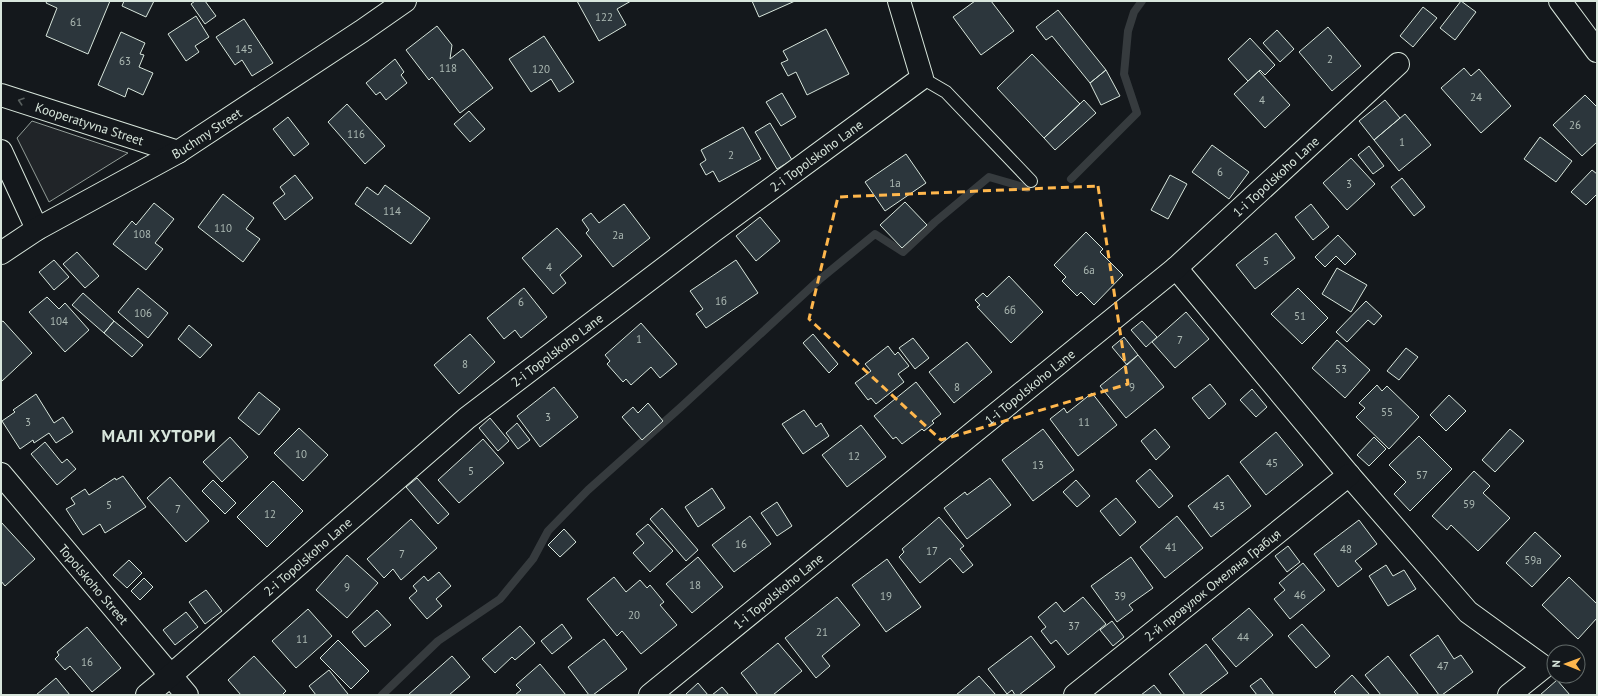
<svg xmlns="http://www.w3.org/2000/svg" width="1598" height="696" font-family="'PT Sans',sans-serif">
<style>
.green{fill:#202428;stroke:#939e99}
.lines{fill:none;stroke-linecap:round;stroke-linejoin:round}
.stream{stroke:#363b3e;stroke-width:8}
.building{fill:#2c363c;stroke:#d8e6dc}
.service-casing{stroke:#d8e6dc;stroke-width:14}
.minor-casing{stroke:#d8e6dc;stroke-width:24}
.tertiary-casing{stroke:#d8e6dc;stroke-width:24}
.service{stroke:#14181c;stroke-width:12}
.minor{stroke:#14181c;stroke-width:22}
.tertiary{stroke:#14181c;stroke-width:22}
.oneway{stroke:#59605f}
.marked{fill:none;stroke:#ffb74d;stroke-width:3;stroke-dasharray:8 5;stroke-linejoin:round}
.labels{text-anchor:middle;dominant-baseline:central;stroke-width:3;stroke-linejoin:round;paint-order:stroke}
.number-label{font-size:11px;fill:#adbab4}
.street-label{font-size:13px;fill:#d8e6dc;stroke:#14181c}
.district-label{font-size:17px;font-weight:bold;letter-spacing:1px;fill:#d8e6dc;stroke:#14181c}
</style>
<rect width="100%" height="100%" fill="#14181c"/>
<path class="green" d="M32,121L128,153L49,202L17,138Z"/>
<g class="lines">
<path class="stream" d="M1071,179L1137,113L1124,74L1128,31L1134,12L1142,1
M382,695L438,641L500,599L533,559L548,531L588,490L681,407L819,280L875,234L903,252L935,222L989,177L1027,188"/>
</g>
<path class="building" d="M47,1H110L88,54L46,36L57,8L46,3Z
M124,1H154L146,17L122,6Z
M195,1H205L216,16L205,24L191,4Z
M577,1H631L617,9L626,25L599,41Z
M752,1H795L759,17Z
M975,1H991L1014,31L981,55L953,17Z
M1461,1L1476,12L1455,40L1440,28Z
M1423,7L1437,18L1413,47L1400,36Z
M1058,10L1106,70L1090,83L1052,36L1046,40L1036,27Z
M196,16L209,37L195,46L199,52L186,61L168,34Z
M244,19L273,63L252,76L242,60L235,65L216,37Z
M437,26L452,45L450,59L463,49L493,88L460,113L432,77L429,80L406,50Z
M1328,27L1361,66L1332,91L1299,52Z
M826,29L849,74L807,95L796,72L788,76L781,63L788,60L783,51Z
M1277,30L1294,49L1280,62L1263,43Z
M121,32L145,43L140,54L144,55L139,67L153,73L143,95L128,88L125,97L98,85Z
M544,36L574,82L559,92L551,79L531,92L509,59Z
M1250,38L1275,65L1265,75L1260,70L1248,81L1228,59Z
M1032,54L1080,104L1044,138L997,88Z
M395,59L404,72L401,75L407,83L386,100L380,92L376,95L366,83Z
M1464,68L1471,76L1479,69L1511,106L1481,133L1441,88Z
M1106,70L1120,96L1101,105L1090,83Z
M1259,71L1290,105L1265,128L1234,94Z
M782,93L796,117L781,126L766,102Z
M1585,95L1597,107V142L1582,156L1553,125Z
M1084,100L1096,113L1055,150L1044,138Z
M1385,100L1400,118L1374,140L1359,121Z
M347,104L385,146L365,164L328,122Z
M469,111L485,129L470,142L454,124Z
M1405,114L1431,145L1399,171L1374,140Z
M288,117L309,144L294,156L273,129Z
M770,123L792,160L777,169L755,132Z
M743,127L761,159L719,182L713,171L706,175L700,164L706,160L701,150Z
M1540,137L1572,161L1556,182L1524,159Z
M1212,145L1249,172L1229,199L1192,172Z
M1369,146L1384,166L1373,174L1358,155Z
M906,154L926,183L885,211L865,182Z
M1351,158L1375,184L1347,210L1323,183Z
M1592,170L1597,174V194L1586,205L1571,192Z
M295,175L313,198L285,220L273,203L285,194L280,187Z
M1170,175L1187,184L1168,219L1151,210Z
M1402,178L1425,207L1414,216L1391,187Z
M385,185L430,218L411,244L355,204L367,187L378,195Z
M223,194L254,218L246,229L260,239L243,262L198,227Z
M905,202L927,225L902,248L880,225Z
M154,203L174,219L155,243L163,249L146,270L113,244L132,221L136,225Z
M624,204L650,238L613,267L586,233L589,230L582,220L591,213L599,223Z
M1311,204L1329,227L1313,240L1295,217Z
M760,217L780,241L756,261L736,236Z
M557,228L582,256L560,275L566,283L553,294L522,258Z
M1086,232L1103,249L1100,252L1123,275L1094,305L1081,292L1077,296L1062,281L1066,277L1054,265Z
M1276,233L1295,258L1255,289L1236,265Z
M1338,235L1356,254L1345,265L1336,256L1325,267L1315,257Z
M77,252L99,276L85,288L63,264Z
M54,260L69,277L54,290L39,272Z
M736,260L758,293L706,328L696,314L703,309L690,291Z
M1337,268L1367,285L1351,312L1322,294Z
M1009,276L1043,312L1011,343L977,307L980,305L975,300L983,293L987,297Z
M138,288L168,313L148,338L118,312Z
M524,288L547,317L521,338L515,330L504,339L487,318Z
M1298,288L1328,318L1302,344L1271,314Z
M83,293L114,321L104,333L72,305Z
M47,297L59,309L65,303L89,330L65,352L29,312Z
M1366,301L1382,316L1374,325L1368,320L1347,342L1336,332Z
M1186,312L1209,339L1175,368L1152,342Z
M3,321L32,353L1,382V322Z
M114,321L143,345L132,357L104,333Z
M1142,321L1157,337L1146,347L1131,330Z
M641,323L677,364L660,378L651,367L631,385L626,379L623,382L607,364L610,361L605,355Z
M189,325L212,345L200,358L178,339Z
M470,334L495,362L459,394L434,365Z
M813,334L838,364L829,373L803,343Z
M1124,337L1138,355L1127,365L1112,347Z
M913,338L929,358L915,369L899,348Z
M1337,340L1370,370L1345,398L1312,368Z
M967,342L992,372L954,403L929,372Z
M888,346L895,355L898,352L909,366L898,374L904,382L876,404L871,398L868,400L855,383L871,371L865,364Z
M1406,348L1418,357L1399,380L1387,371Z
M1138,355L1164,387L1126,418L1100,386Z
M916,382L941,414L932,421L934,423L924,431L922,429L902,444L896,437L893,439L874,416Z
M1210,384L1226,404L1209,419L1192,398Z
M1377,385L1382,391L1387,386L1419,417L1389,449L1356,417L1365,408L1359,403Z
M554,387L578,417L540,447L517,416Z
M1252,389L1267,407L1256,417L1240,400Z
M259,392L280,409L259,435L238,418Z
M1092,393L1117,425L1078,456L1050,419L1064,408L1067,413Z
M36,394L54,423L63,417L73,432L56,443L49,433L34,443L33,440L20,449L2,421L15,412L13,410Z
M1449,395L1466,411L1446,431L1430,415Z
M648,403L663,421L642,440L622,417L633,407L638,413Z
M804,410L816,427L821,423L829,436L803,454L782,424Z
M490,418L509,441L498,451L479,428Z
M517,423L530,440L518,449L506,433Z
M861,425L886,457L847,487L822,455Z
M299,428L328,455L303,481L274,453Z
M1043,429L1074,470L1033,501L1002,460Z
M1155,429L1170,447L1156,460L1141,441Z
M1510,429L1524,441L1495,472L1482,460Z
M1276,432L1303,465L1266,495L1240,462Z
M1419,436L1452,469L1410,511L1394,494L1406,482L1389,465Z
M230,437L248,457L222,482L203,462Z
M1374,437L1386,449L1369,466L1357,455Z
M483,439L504,463L459,503L438,480Z
M45,442L62,463L67,459L76,469L57,485L31,454Z
M1150,469L1173,496L1159,508L1136,481Z
M1474,471L1490,486L1483,493L1510,518L1478,551L1451,525L1447,530L1432,516Z
M1228,475L1251,506L1211,537L1188,506Z
M123,476L146,507L105,533L100,524L83,535L66,509L75,504L71,498L85,489L89,495L115,478L116,480Z
M170,477L209,521L186,542L147,498Z
M417,478L449,514L438,524L406,487Z
M990,478L1011,505L967,539L944,508L965,492L967,495Z
M213,480L236,503L225,514L202,491Z
M1076,480L1090,496L1077,507L1063,492Z
M273,481L303,511L267,547L237,517Z
M712,488L725,508L698,527L685,507Z
M1116,498L1136,522L1120,536L1100,511Z
M777,502L792,526L777,536L761,513Z
M662,508L698,550L686,561L650,519Z
M750,516L771,544L734,572L712,545Z
M1177,516L1203,548L1165,578L1140,547Z
M939,517L964,546L960,549L973,565L963,573L950,558L920,583L899,557L904,552L902,549Z
M411,519L437,548L401,580L393,569L384,578L367,559Z
M1359,520L1377,544L1355,561L1362,569L1338,587L1314,554Z
M1,522L35,559L5,586L1,581Z
M648,524L673,551L650,572L633,553L644,543L636,534Z
M564,529L576,542L560,557L548,545Z
M1535,532L1561,556L1532,587L1506,563Z
M1288,546L1300,562L1287,572L1275,556Z
M347,555L378,583L347,618L316,590Z
M698,557L723,587L692,613L666,584Z
M1131,557L1153,588L1129,605L1133,610L1117,622L1091,586Z
M887,559L921,607L886,632L852,585Z
M129,560L142,573L127,588L113,575Z
M1303,563L1325,590L1290,619L1274,599L1285,590L1279,583Z
M1386,565L1393,576L1404,570L1416,589L1388,606L1369,576Z
M439,572L451,586L436,599L442,606L427,619L409,598L417,591L413,586L424,576L428,581Z
M614,577L626,592L640,580L647,588L650,585L664,602L660,605L677,625L641,654L622,631L617,636L587,599Z
M1569,577L1597,604V618L1578,639L1542,605Z
M144,578L153,587L140,600L131,591Z
M206,590L222,611L205,624L189,602Z
M837,597L860,625L822,656L830,666L816,678L785,638Z
M1083,597L1106,624L1068,655L1056,640L1051,644L1041,631L1046,627L1038,617L1056,602L1064,612Z
M1249,608L1273,635L1236,667L1212,639Z
M308,609L332,636L296,668L272,641Z
M377,610L391,625L365,647L352,632Z
M186,612L198,627L175,645L163,630Z
M1112,621L1124,637L1113,646L1100,630Z
M562,624L572,638L552,654L541,641Z
M1302,624L1330,656L1316,668L1288,636Z
M520,626L535,643L515,660L512,657L495,673L482,659Z
M87,627L121,668L92,692L70,666L65,670L55,659L59,655L57,652Z
M1438,635L1454,659L1461,655L1473,672L1442,695H1439L1410,655Z
M1031,636L1055,667L1019,695H1015L1012,690L1007,694L988,669Z
M604,639L627,669L593,695H589L568,667Z
M338,640L369,671L351,689L320,658Z
M778,643L802,671L773,695H758L741,673Z
M1206,644L1228,673L1199,695H1185L1169,674Z
M254,656L286,691L282,695H241L228,680Z
M452,656L470,677L449,695H408Z
M1388,656L1419,695H1381L1365,675Z
M540,664L566,695H515L521,690L516,685Z
M329,670L348,694L347,695H316L309,686Z
M1352,675L1370,695H1337L1334,692Z
M979,676L996,695H956Z
M56,678L70,695H36Z
M1261,678L1274,695H1257L1250,686Z
M1557,680L1570,695H1540Z
M698,683L708,695H687L686,694Z
M1154,685L1162,695H1141Z
M722,687L729,695H712Z"/>
<g class="lines">
<g class="service-casing">
<path id="service" d="M922,78L946,92L1031,181"/>
</g>
<g class="minor-casing">
<g id="minor">
<path d="M1560,1L1597,51"/>
<path id="s1" d="M1,95L178,152"/>
<path d="M1,151L37,229"/>
<path d="M1176,268L1349,475L1468,612L1544,667L1509,695"/>
<path id="s2" d="M1,474L187,695"/>
<path id="s3" d="M147,695L170,676L467,418L712,232L922,78L899,1"/>
<path id="s4" d="M650,695L1176,268L1398,64"/>
<path id="s5" d="M1075,695L1349,475"/>
</g>
</g>
<g class="tertiary-casing">
<g id="tertiary">
<path id="s6" d="M1,253L37,229L178,152L362,31L405,1"/>
</g>
</g>
<use href="#service" class="service"/>
<use href="#minor" class="minor"/>
<use href="#tertiary" class="tertiary"/>
</g>
<defs><path id="oneway-chevron" d="M-2-3.5L2.5 0L-2 3.5" fill="none" stroke-width="1.6" stroke-linecap="round" stroke-linejoin="round"/></defs>
<use class="oneway" href="#oneway-chevron" transform="translate(21 101) rotate(-162)"/>
<path class="marked" d="M1098,186L1128,384L941,440L809,319L838,197Z"/>
<g class="labels">
<g class="number-label">
<text x="604" y="17">122</text>
<text x="76" y="22">61</text>
<text x="244" y="49">145</text>
<text x="1330" y="59">2</text>
<text x="125" y="61">63</text>
<text x="448" y="68">118</text>
<text x="541" y="69">120</text>
<text x="1476" y="97">24</text>
<text x="1262" y="100">4</text>
<text x="1575" y="125">26</text>
<text x="356" y="134">116</text>
<text x="1402" y="142">1</text>
<text x="731" y="155">2</text>
<text x="1220" y="172">6</text>
<text x="895" y="183">1а</text>
<text x="1349" y="184">3</text>
<text x="392" y="211">114</text>
<text x="223" y="228">110</text>
<text x="142" y="234">108</text>
<text x="618" y="235">2а</text>
<text x="1266" y="261">5</text>
<text x="549" y="267">4</text>
<text x="1089" y="270">6а</text>
<text x="721" y="301">1б</text>
<text x="521" y="302">6</text>
<text x="1010" y="310">6б</text>
<text x="143" y="313">106</text>
<text x="1300" y="316">51</text>
<text x="59" y="321">104</text>
<text x="639" y="339">1</text>
<text x="1180" y="340">7</text>
<text x="465" y="364">8</text>
<text x="1341" y="369">53</text>
<text x="957" y="387">8</text>
<text x="1132" y="387">9</text>
<text x="1387" y="412">55</text>
<text x="548" y="417">3</text>
<text x="28" y="422">3</text>
<text x="1084" y="422">11</text>
<text x="301" y="454">10</text>
<text x="854" y="456">12</text>
<text x="1272" y="463">45</text>
<text x="1038" y="465">13</text>
<text x="471" y="471">5</text>
<text x="1422" y="475">57</text>
<text x="1469" y="504">59</text>
<text x="109" y="505">5</text>
<text x="1219" y="506">43</text>
<text x="178" y="509">7</text>
<text x="270" y="514">12</text>
<text x="741" y="544">16</text>
<text x="1171" y="547">41</text>
<text x="1346" y="549">48</text>
<text x="932" y="551">17</text>
<text x="402" y="554">7</text>
<text x="1533" y="560">59а</text>
<text x="695" y="585">18</text>
<text x="347" y="587">9</text>
<text x="1300" y="595">46</text>
<text x="886" y="596">19</text>
<text x="1120" y="596">39</text>
<text x="634" y="615">20</text>
<text x="1074" y="626">37</text>
<text x="822" y="632">21</text>
<text x="1243" y="637">44</text>
<text x="302" y="639">11</text>
<text x="87" y="662">16</text>
<text x="1443" y="666">47</text>
</g>
<g class="street-label">
<text stroke="none"><textPath href="#s1" startOffset="93">Kooperatyvna Street</textPath></text>
<text stroke="none"><textPath href="#s6" startOffset="238">Buchmy Street</textPath></text>
<text stroke="none"><textPath href="#s3" startOffset="860">2-i Topolskoho Lane</textPath></text>
<text stroke="none"><textPath href="#s4" startOffset="813">1-i Topolskoho Lane</textPath></text>
<text stroke="none"><textPath href="#s3" startOffset="536">2-i Topolskoho Lane</textPath></text>
<text stroke="none"><textPath href="#s4" startOffset="489">1-i Topolskoho Lane</textPath></text>
<text stroke="none"><textPath href="#s3" startOffset="212">2-i Topolskoho Lane</textPath></text>
<text stroke="none"><textPath href="#s2" startOffset="144">Topolskoho Street</textPath></text>
<text stroke="none"><textPath href="#s5" startOffset="176">2-й провулок Омеляна Грабця</textPath></text>
<text stroke="none"><textPath href="#s4" startOffset="165">1-i Topolskoho Lane</textPath></text>
</g>
<g class="district-label">
<text x="159" y="436">МАЛІ ХУТОРИ</text>
</g>
</g>
<rect width="1598" height="696" fill="none" stroke="#d8e6dc" stroke-width="4"/>
<g transform="translate(1566 664) rotate(271)"><circle r="19" fill="#14181c" stroke="#626a69"/>
<path d="M0-3L7 15L0 10L-7 15Z" fill="#ffb74d"/>
<text y="-6" font-size="11" font-weight="bold" text-anchor="middle" fill="#d8e6dc">N</text>
</g>
</svg>
